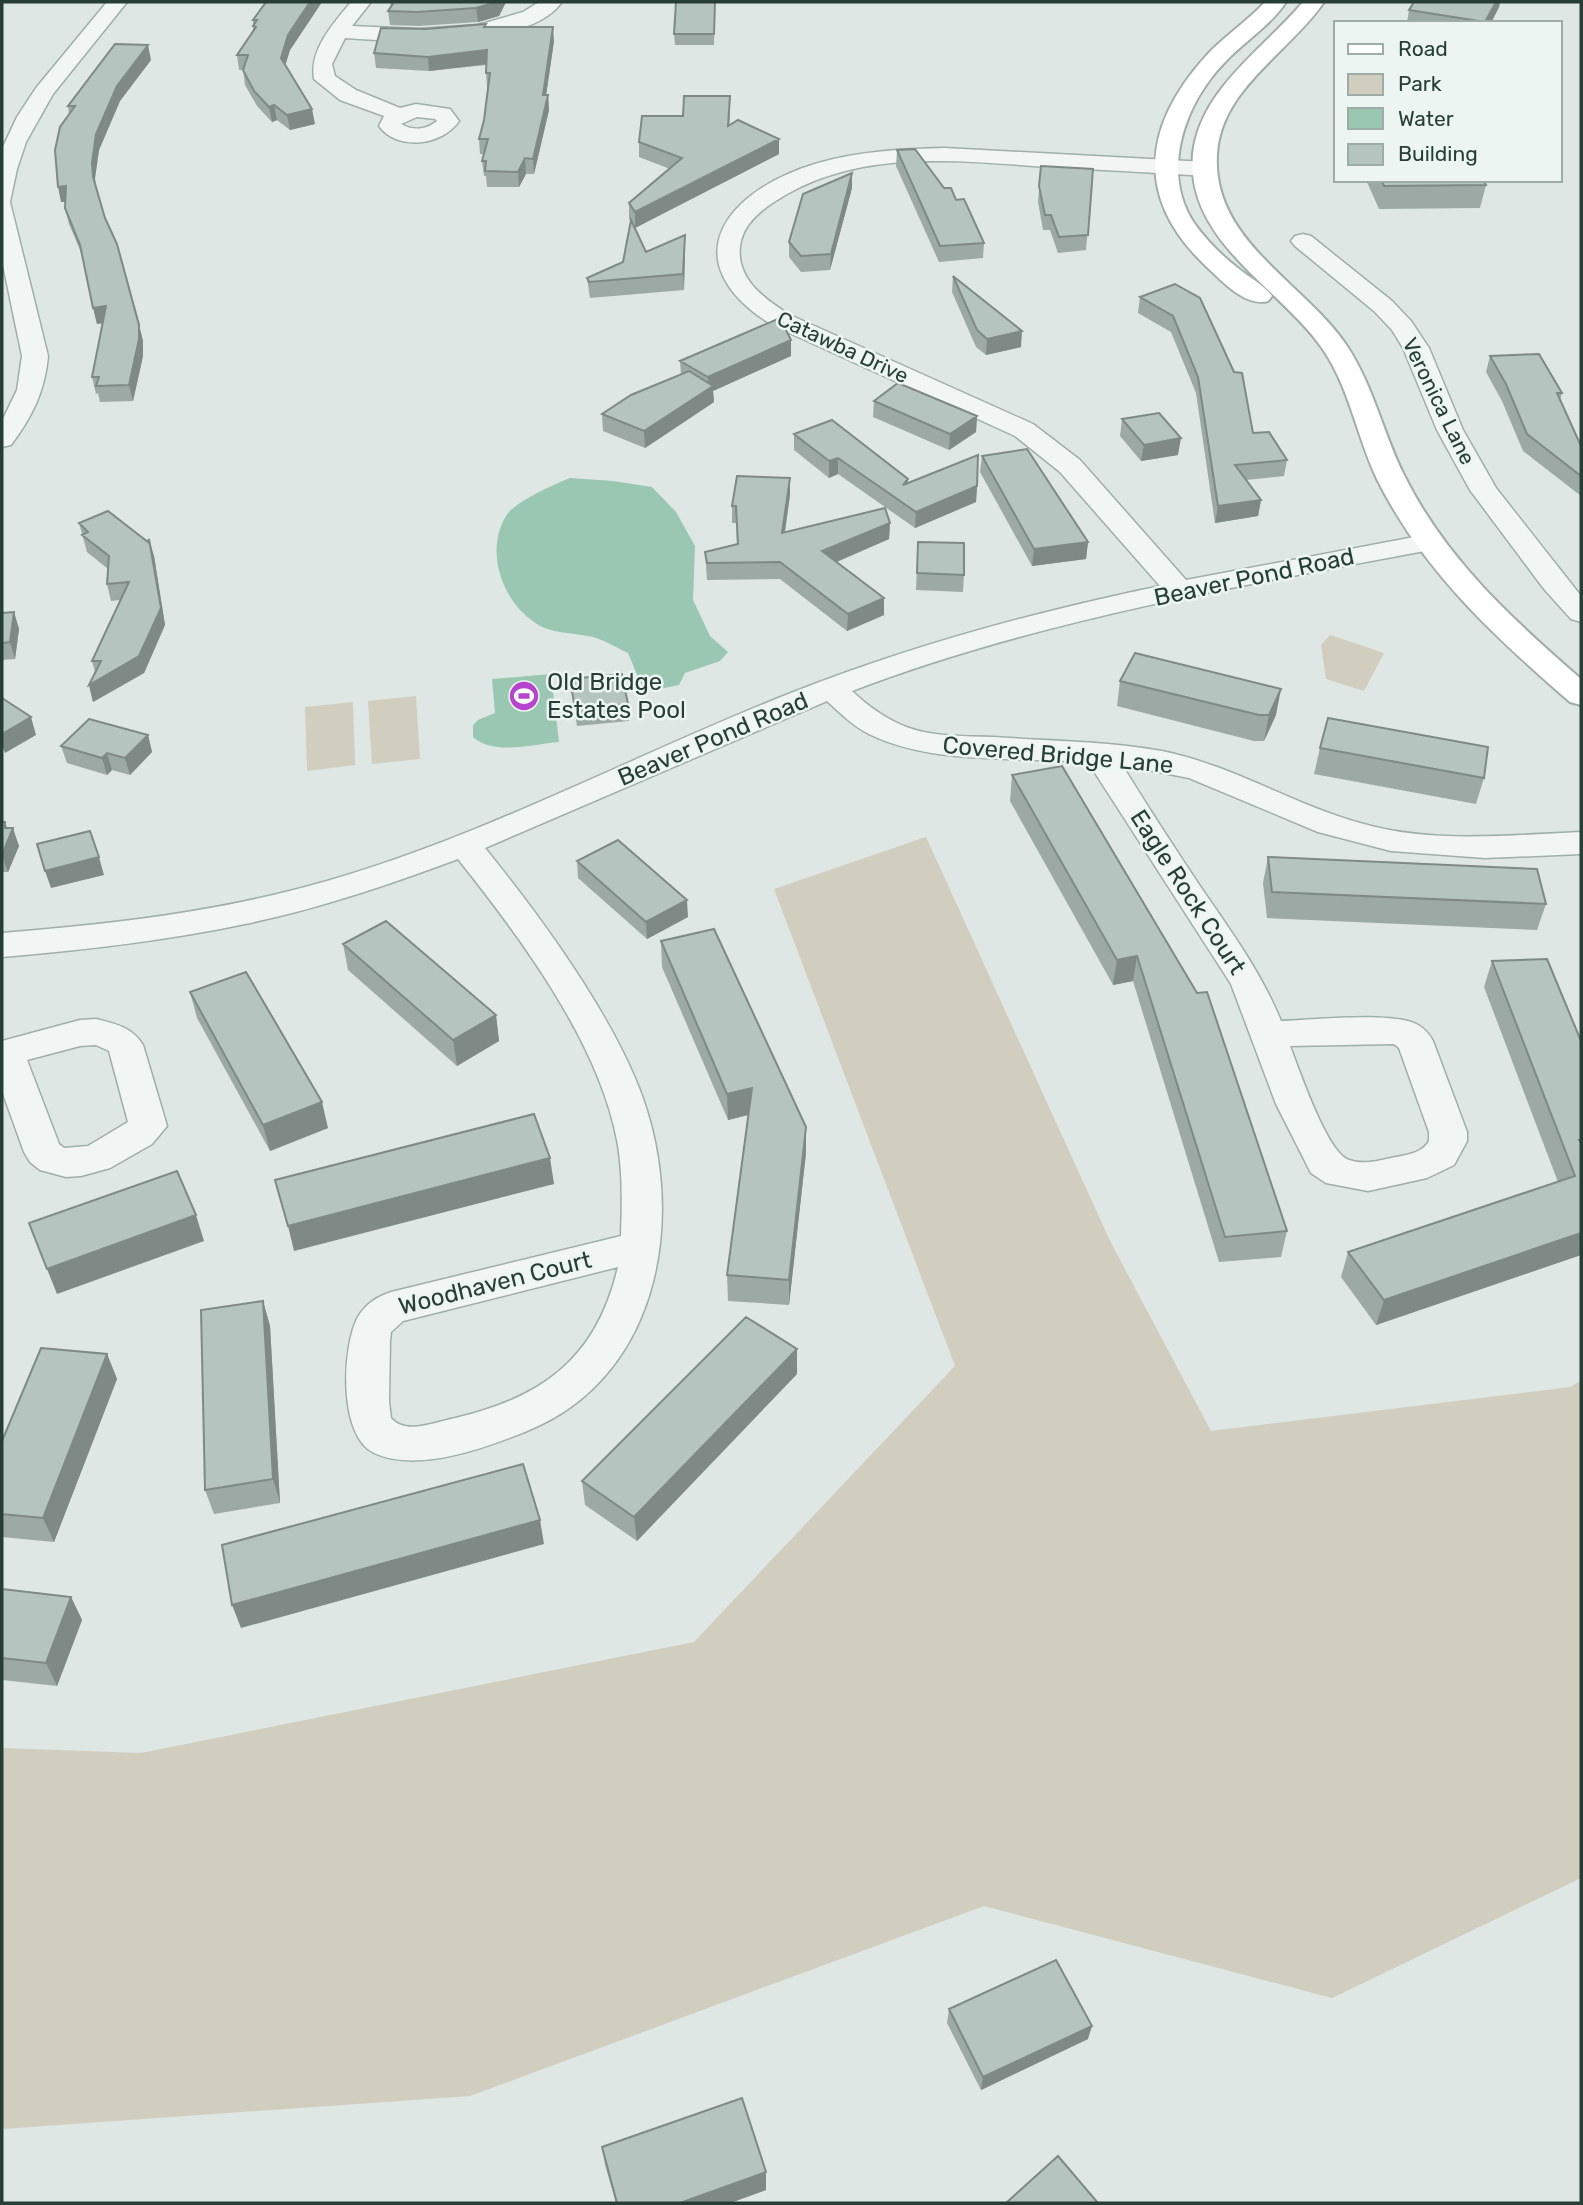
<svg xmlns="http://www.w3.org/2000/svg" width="1583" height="2205" font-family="Rubik,sans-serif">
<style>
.green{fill:#d1cdbf}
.water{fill:#99c7b1}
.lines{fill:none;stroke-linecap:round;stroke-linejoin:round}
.street-casing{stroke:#a0aea9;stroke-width:3}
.secondary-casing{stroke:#a0aea9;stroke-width:4}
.street{fill:#f1f6f4;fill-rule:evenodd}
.secondary{fill:#fff;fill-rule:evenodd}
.wall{fill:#9ca9a4}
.shaded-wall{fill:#7f8986}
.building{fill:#b5c4bf;stroke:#7f8986;stroke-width:2}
.labels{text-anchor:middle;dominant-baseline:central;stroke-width:5;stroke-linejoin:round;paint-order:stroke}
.far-street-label{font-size:21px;fill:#273e36;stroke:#edf5f2}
.street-label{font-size:24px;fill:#273e36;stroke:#edf5f2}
.poi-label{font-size:24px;fill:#273e36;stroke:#edf5f2;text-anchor:start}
</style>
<rect width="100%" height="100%" fill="#dee7e4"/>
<path class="green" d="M1330,635L1384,653L1364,691L1326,679L1321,645Z
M416,696L420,759L372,764L368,701Z
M353,702L355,765L307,771L305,707Z
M926,837L1111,1243L1211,1431L1571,1387L1581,1380V1878L1332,1998L984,1906L470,2096L2,2129V1748L141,1753L694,1642L955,1366L774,889Z"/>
<path class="water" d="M570,478L613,481L652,487L676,512L695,546L693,600L710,636L728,652L720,661L685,673L679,685L654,690L641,684L628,653C619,649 609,643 599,639C580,632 553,635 537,624C503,603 484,552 506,516C514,502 555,484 570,478Z
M551,674L559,742C534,744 493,756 473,737V725L478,720L495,713L492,679Z"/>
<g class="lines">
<g class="street-casing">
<path id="street" d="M107,2H127L53,94L26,142L17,169L10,202L48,356C45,391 32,417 11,445L2,447V421L17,390L22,356L2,260V149L17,117L36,88Z
M351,2H371L352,26L419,29L478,25L523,12L539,2H562C528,50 397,42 345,38L332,64L335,76L356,90L400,108L416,104L450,109L459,121C443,145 398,152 379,126L384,116L340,100L314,79C309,50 333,24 351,2ZM417,117L435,119L437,121C426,130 413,131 401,124Z
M945,148L1206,162L1214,164L1217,169L1214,174L1206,176C1158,173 1111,170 1063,168C966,162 860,145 774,202C760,211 745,224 741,241C733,277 763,298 790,315L1033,424L1080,460L1186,580L1430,534L1440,536L1444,542L1440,548L1430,550C1235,587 1038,620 852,691C869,707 887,720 909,728C935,737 966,736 993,737C1049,741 1106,741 1162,751C1232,765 1292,804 1360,823C1431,844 1508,835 1581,832V854L1485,858L1391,851L1318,832L1189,778L1122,765C1145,802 1168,838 1192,874C1225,924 1258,965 1281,1021C1311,1020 1395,1011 1418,1025C1425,1029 1429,1034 1433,1041L1467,1132V1141L1454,1165L1427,1178L1368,1191L1326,1183L1311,1173L1276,1104L1231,984L1088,762C1020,757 931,765 869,734C853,726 840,713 827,701L485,848C539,915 601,999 635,1078C689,1203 666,1375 527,1431C485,1448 418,1473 374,1453C338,1436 342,1346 358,1317C366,1303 377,1297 391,1292L621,1236C622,1204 623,1171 617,1140C598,1041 520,937 458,859C388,885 318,909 245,924C165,941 84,950 2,957V933C112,924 220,912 327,881C487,835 636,754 791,693C910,646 1035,612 1160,586L1060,472L1015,436L772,325C670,261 726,190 818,163C859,151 902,149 945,148ZM1394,1044L1399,1048L1429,1132V1141C1422,1154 1405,1155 1391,1158C1377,1161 1363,1165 1349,1160C1327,1153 1299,1069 1290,1046ZM618,1267C596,1362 538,1400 447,1420C429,1424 405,1434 391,1418L389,1402L390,1340L391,1332L403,1321Z
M1303,234L1311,236L1392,301L1411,321L1429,348L1463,430L1496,488L1581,596V622L1571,619L1544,589L1470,490L1437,430L1403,348L1392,330L1374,311L1295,246L1291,241L1295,236Z
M96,1019C116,1024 132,1027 143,1045L167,1126L152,1144L110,1168L81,1176L66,1177L40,1170L30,1162L24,1152L2,1091V1041L80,1020ZM96,1045L109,1051L128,1122L88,1146L64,1148L59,1144L27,1060L80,1046Z"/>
</g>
<g class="secondary-casing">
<path id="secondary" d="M1265,2H1286C1270,26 1245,41 1225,62C1185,103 1160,171 1194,223C1206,240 1222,256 1239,269C1250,278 1264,285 1272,296L1268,301C1245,307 1222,281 1206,266C1135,199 1142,127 1206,56C1224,36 1247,22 1265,2Z
M1303,2H1324C1290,52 1220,89 1217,155C1212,241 1305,283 1347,346C1374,387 1383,434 1405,477C1446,559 1512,619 1581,679V705L1570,702C1494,636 1422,570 1377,479C1357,437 1350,390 1324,351C1282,288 1185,242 1193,154C1200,89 1265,48 1303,2Z"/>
</g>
<use href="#street" class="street"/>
<use href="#secondary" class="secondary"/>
</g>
<path class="wall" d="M266,2H322L290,50L285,65L315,124L290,130L277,120L272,122L257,106L245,85L243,70H239L237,55L253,30V20Z
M390,2H506L499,16L478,22L419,26L390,25L388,11L391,6Z
M715,2L714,45H675L674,34Z
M1414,2H1500L1499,7L1491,23H1407L1409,10Z
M486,24V27L554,41L546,95H548L549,110L534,174H526L519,187H487L486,176H484L482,161L484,154H480L479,139L484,120L488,88H487L486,73V65L429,71L376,68L374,53L426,29Z
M151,60L120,101L99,150L95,178L96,188L139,325L143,341V356L133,401L100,402L98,393L96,394L92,377L103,323L97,324L83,257L69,224L65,208V202H61L69,114L68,106Z
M730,111L729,125L779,139V154L635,228L646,252L685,235L684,290L590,298L587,278L623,262L631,221L629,219V203L670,169L639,157V142L683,116Z
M897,150L944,188L956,200L984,243L983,258L939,262L896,166Z
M1041,166L1093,169L1086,250L1058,253L1050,230H1043L1038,202Z
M852,173V188L830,270L801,272L789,257V242Z
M1366,180H1483L1486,185L1480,208L1379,209Z
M953,276L1021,347L986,355L976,347L952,292Z
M1175,284L1253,433L1287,460L1284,476L1246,480L1261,500L1258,516L1215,523L1196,393L1171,332L1138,313L1140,297Z
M791,356L713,391L714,402L645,448L603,431L602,414L681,375L680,361Z
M1490,356L1562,393L1560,400L1581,446V496L1523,451L1502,401L1486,372Z
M874,401L977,416L976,432L949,450L873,417Z
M1122,419L1178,455L1141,461L1120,436Z
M794,434L908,479V483L977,486L976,502L915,528L838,474L829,478L794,450Z
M982,456L1088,542L1086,559L1032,566L980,472Z
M790,495L785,533L890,523L889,539L837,562L884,615L847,631L780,579L707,580L705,552L737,544L736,523H732V506Z
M79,523L154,556L165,625L144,673L93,702L89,685L95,672L92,661L120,600L111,601L107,584L108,569L87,552Z
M918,542L964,575L963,592L916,590Z
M14,612L19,629L15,659L2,660V613Z
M570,679L628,704L629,721L577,726Z
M1120,681L1276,715L1264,741H1254L1117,706Z
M148,735L152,752L130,775L112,770L107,775L67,763L61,746Z
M1320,748L1484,778L1476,804L1314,774Z
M1012,775L1197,993L1287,1231L1281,1257L1219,1262L1133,981L1113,985L1010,801Z
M2,822H5L7,828L19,846L8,872H2Z
M1268,857L1546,904L1537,930L1267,918L1263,883Z
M577,861L688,917L647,939L578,878Z
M661,941L806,1127V1153L789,1305L728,1301L727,1275L748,1115L728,1120L662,967Z
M343,944L496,1015L499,1041L457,1066L348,970Z
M1492,961L1581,1041V1255L1376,1325L1341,1277L1348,1252L1558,1182L1484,987Z
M190,992L328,1128L270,1151L197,1018Z
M263,1301L270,1326L280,1503L214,1514L205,1490Z
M107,1354L117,1379L54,1542L2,1537V1441Z
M797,1374L637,1541L585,1505L582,1481Z
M2,1589L71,1597L82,1620L57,1686L2,1680Z
M949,2009L1088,2039L981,2090L947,2023Z
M602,2147L766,2190L730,2203H616L605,2165Z"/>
<path class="shaded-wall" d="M310,2H322L290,50L283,73L281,58L288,35Z
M497,2H506L499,16L478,22L476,8Z
M1496,2H1500L1499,7L1491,23H1485Z
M553,27L554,41L544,110L543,95Z
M148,45L151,60L120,101L99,150L95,178L96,192L93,177L92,163L96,134L117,86Z
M487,50L488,64L429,71L428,57Z
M548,95L549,110L534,174L533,159Z
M730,96V111L728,141V126Z
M274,105L277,120L272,122L269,107Z
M312,109L315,124L290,130L287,115Z
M779,139V154L635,228V212Z
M525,158L526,174L519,187L518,172Z
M852,173V188L830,270L831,254Z
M66,186L69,201L61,202L58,187Z
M685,235V251L684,290L683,274Z
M106,306L110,322L97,324L93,308Z
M139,325L143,341V356L133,401L129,385Z
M1022,331L1021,347L986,355L987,339Z
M791,340V356L713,391L714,402L645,448L644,431L708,389V377Z
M977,416L976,432L949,450L950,434Z
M1181,438L1178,455L1141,461L1144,445Z
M838,458V474L829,478V461Z
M790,478V495L782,550V533Z
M977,486L976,502L915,528L916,512Z
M1261,500L1258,516L1215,523L1218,506Z
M890,523L889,539L822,568V551Z
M149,539L154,556L165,625L144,673L93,702L89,685L139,656Z
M1088,542L1086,559L1032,566L1034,549Z
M884,598V615L847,631L848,614Z
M14,612L19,629L15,659L10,642Z
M1281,689L1276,715L1264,741L1269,715Z
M31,717L36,735L5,753L2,744V734Z
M148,735L152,752L130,775L125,758Z
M107,753L112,770L107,775L102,758Z
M5,822L10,837L13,828L19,846L8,872L2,855Z
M99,857L104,875L51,888L45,871Z
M687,900L688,917L647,939L646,922Z
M1137,956L1133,981L1113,985L1117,960Z
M496,1015L499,1041L457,1066L453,1040Z
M752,1088V1114L728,1120L727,1094Z
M322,1102L328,1128L270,1151L263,1125Z
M806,1127V1153L789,1305V1280Z
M550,1158L554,1184L294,1251L288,1226Z
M196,1215L204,1241L57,1294L47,1269Z
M1581,1233V1255L1376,1325L1384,1300Z
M263,1301L270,1326L280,1503L273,1479Z
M797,1349V1374L637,1541L634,1517Z
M107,1354L117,1379L54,1542L43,1518Z
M540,1520L544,1544L241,1628L232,1605Z
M71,1597L82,1620L57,1686L46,1663Z
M1092,2026L1088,2039L981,2090L983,2077Z
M766,2172V2190L730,2203H680Z"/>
<path class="building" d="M266,2H310L288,35L281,58L312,109L287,115L274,105L269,107L254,91L243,70L248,55H237L256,27L253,26L257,20H253Z
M394,2H497L476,8L417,12L388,11Z
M676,2H715L714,34H674Z
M1414,2H1496L1485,22L1409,10Z
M486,24L484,27H553L543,95H548L533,159L525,158L518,172L485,171L486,161H482L488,139H479L484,120L490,73H486L487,50L428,57L374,53L381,28L426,29Z
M115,44L148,45L117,86L96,134L92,163L93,177L105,218L117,244L139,325V339L129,385L96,386L99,377H92L106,306L93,308L80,245L65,208L66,186L58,187L55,150L60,127L75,106H68Z
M684,96H730L728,126L738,120L779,139L635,212L629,203L682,158L639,142L642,116H683Z
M915,149L944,188H951L956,200L964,199L984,243L940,246L897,150Z
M1041,166L1093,169L1088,235L1059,237L1051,215H1045L1039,186Z
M852,173L831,254L801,256L789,242L803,194Z
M1381,180H1483L1486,185L1384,186Z
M631,220L646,252L685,235L683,274L589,282L587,278L623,262Z
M953,276L1022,331L987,339L977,330Z
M1175,284L1200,298L1234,372L1242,373L1253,433L1269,432L1287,460L1235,465L1261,500L1218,506L1198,377L1173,316L1140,297Z
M780,318L791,340L708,377L680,361Z
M1539,354L1562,393H1557L1581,446V476L1527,434L1506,384L1490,356Z
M689,371L713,386L644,431L602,414L631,395Z
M898,383L977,416L950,434L874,401Z
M1159,413L1181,438L1144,445L1122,419Z
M832,420L908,479L903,485L978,455L977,486L916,512L838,458L829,461L794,434Z
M1027,449L1088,542L1034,549L982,456Z
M737,476L790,478L782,533L885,508L890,523L822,551L884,598L848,614L780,562L707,563L705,552L738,544L736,506H732Z
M108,511L148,542L149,539L161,608L139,656L89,685L101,661H92L129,582L107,584L109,556L82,535L88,532L79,523Z
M918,542L964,543V575L917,573Z
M14,612L10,642L2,643V613Z
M1135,653L1281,689L1269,715H1259L1120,681Z
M622,674L628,704L575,709L570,679Z
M2,698L31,717L2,734Z
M1328,718L1488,747L1484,778L1320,748Z
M89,719L148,735L125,758L107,753L102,758L61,746Z
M1062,766L1197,993L1207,992L1287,1231L1225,1237L1137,956L1117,960L1012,775Z
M2,822H5V828H13L2,855Z
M90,831L99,857L45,871L37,844Z
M618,840L687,900L646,922L577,861Z
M1268,857L1537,869L1546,904L1272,892Z
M386,921L496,1015L453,1040L343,944Z
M714,929L806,1127L789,1280L727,1275L752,1088L727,1094L661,941Z
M1547,959L1581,1041V1140H1579L1581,1143V1233L1384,1300L1348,1252L1575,1176L1492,961Z
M246,972L322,1102L263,1125L190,992Z
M534,1114L550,1158L288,1226L275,1180Z
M177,1171L196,1215L47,1269L29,1223Z
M263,1301L273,1479L205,1490L201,1310Z
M746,1317L797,1349L634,1517L582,1481Z
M41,1348L107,1354L43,1518L2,1514V1441Z
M523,1464L540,1520L232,1605L222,1545Z
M2,1589L71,1597L46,1663L2,1658Z
M1056,1960L1092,2026L983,2077L949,2009Z
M742,2098L766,2172L680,2203H617L602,2147Z
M1058,2156L1098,2203H1006Z"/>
<defs>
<g id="stadium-disc" transform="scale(1.575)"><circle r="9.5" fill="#b744cc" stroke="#edf5f2"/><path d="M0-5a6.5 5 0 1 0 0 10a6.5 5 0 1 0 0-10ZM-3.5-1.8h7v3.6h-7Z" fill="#fff"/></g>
</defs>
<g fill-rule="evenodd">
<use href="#stadium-disc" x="524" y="696"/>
</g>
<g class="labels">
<g class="far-street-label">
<text transform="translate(843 347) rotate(25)">Catawba Drive</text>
<text transform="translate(1439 401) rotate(64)">Veronica Lane</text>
</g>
<g class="street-label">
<text transform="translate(1254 577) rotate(-12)">Beaver Pond Road</text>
<text transform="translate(713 739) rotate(-23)">Beaver Pond Road</text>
<text transform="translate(1058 755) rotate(5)">Covered Bridge Lane</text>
<text transform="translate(1188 892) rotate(57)">Eagle Rock Court</text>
<text transform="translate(495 1283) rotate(-14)">Woodhaven Court</text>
</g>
<g class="poi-label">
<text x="547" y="682">Old Bridge<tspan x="547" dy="28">Estates Pool</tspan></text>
</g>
</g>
<rect width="1583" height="2205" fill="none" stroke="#273e36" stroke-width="7"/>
<rect x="1334" y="21" width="228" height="161" fill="#edf5f2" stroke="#9eaca7" stroke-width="2"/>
<rect x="1348" y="44" width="35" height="10" fill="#ffffff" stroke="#9eaca7" stroke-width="2"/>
<text x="1398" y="56" font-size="21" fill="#273e36">Road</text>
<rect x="1348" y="74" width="35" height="21" fill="#d1cdbf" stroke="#9eaca7" stroke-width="2"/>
<text x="1398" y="91" font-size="21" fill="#273e36">Park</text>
<rect x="1348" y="108" width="35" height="21" fill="#99c7b1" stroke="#9eaca7" stroke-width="2"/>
<text x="1398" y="126" font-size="21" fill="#273e36">Water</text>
<rect x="1348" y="144" width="35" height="21" fill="#b5c4bf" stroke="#9eaca7" stroke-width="2"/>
<text x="1398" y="161" font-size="21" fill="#273e36">Building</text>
</svg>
